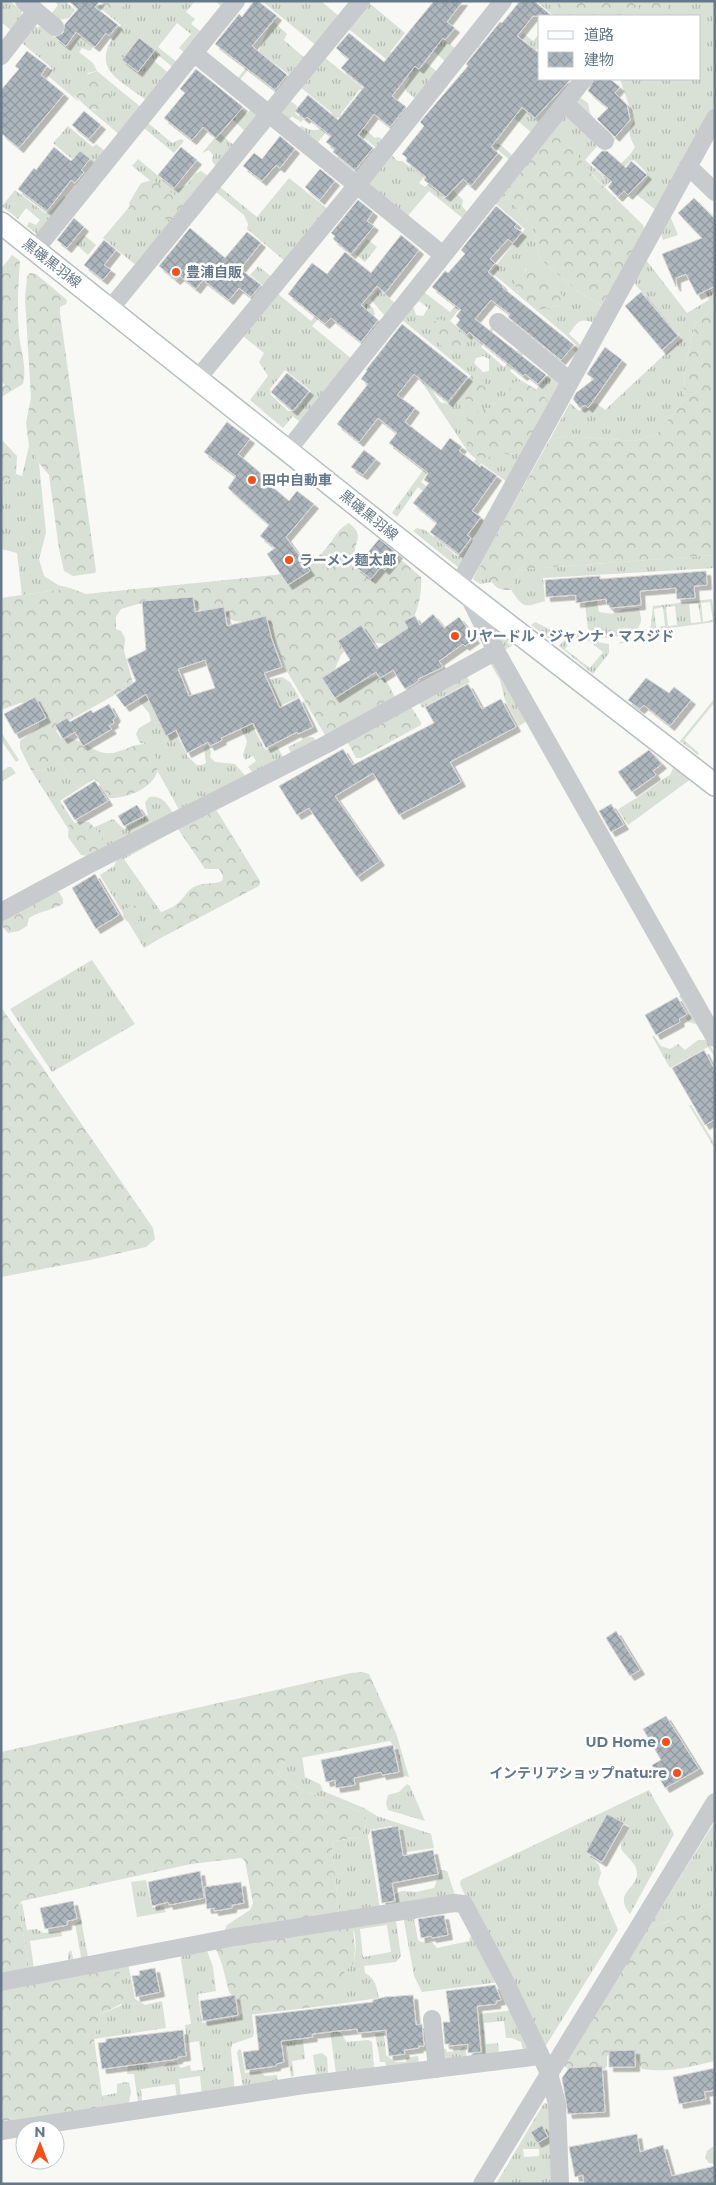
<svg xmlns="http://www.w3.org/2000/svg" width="716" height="2185" font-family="Montserrat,'Noto Sans JP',sans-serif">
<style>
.grass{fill:url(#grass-tufts);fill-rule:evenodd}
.forest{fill:url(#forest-crowns)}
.building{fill:url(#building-cross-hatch);stroke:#d9d9d7;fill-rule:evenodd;filter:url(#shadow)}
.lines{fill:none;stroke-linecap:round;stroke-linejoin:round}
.major-casing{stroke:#babec2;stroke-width:24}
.minor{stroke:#c7cbce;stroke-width:18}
.major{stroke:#fff;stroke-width:21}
.poi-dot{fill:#f0501c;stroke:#fff;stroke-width:2}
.labels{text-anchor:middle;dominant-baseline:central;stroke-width:5;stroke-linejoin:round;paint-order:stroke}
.street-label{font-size:14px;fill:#647888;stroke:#fff}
.poi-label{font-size:14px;font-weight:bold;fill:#647888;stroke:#fff;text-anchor:start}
</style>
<defs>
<pattern id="grass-tufts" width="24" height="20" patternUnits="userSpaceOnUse" patternTransform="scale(1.25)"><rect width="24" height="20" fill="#d9e0d5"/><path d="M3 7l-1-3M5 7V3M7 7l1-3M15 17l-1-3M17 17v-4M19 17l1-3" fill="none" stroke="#b4bab3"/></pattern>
<pattern id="forest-crowns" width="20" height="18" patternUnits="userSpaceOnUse" patternTransform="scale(1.25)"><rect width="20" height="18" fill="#d9e0d5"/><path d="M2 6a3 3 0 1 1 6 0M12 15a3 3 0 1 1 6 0" fill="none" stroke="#b4bab3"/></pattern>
<pattern id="building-cross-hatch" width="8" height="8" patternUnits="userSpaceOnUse" patternTransform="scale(1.25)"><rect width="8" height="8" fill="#adb6bc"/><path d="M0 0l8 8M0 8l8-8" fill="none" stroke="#90999f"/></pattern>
<filter id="shadow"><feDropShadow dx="4.5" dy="4.5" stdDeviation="0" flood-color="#0004"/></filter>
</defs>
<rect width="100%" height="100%" fill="#f8f8f4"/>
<path class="grass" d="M1,1H10L22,11L21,20L12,31L1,22Z
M54,1H65L75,10L69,18L59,20L51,14L58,5Z
M127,1H195L186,12L195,19L191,24L200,31L221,6L215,1H231L176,70L158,55L154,61L171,75L149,102C114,76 88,69 121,25L99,7L101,4L105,8L123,7ZM177,23L191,34L179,48L186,54L178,63L158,47ZM139,38L155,50L138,72Z
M262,1H321L341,18L318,47Z
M367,1L405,33L390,52L408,67L412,66L420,69L426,63L439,73L418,101L406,91L405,86L410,78L346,27Z
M536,1H559L553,15Z
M608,1H715V106L657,211L636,194L648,178L646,172L634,160L630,161L605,187C585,169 572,145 552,127L565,111L600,143L585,160L603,176H607C616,166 629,159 635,147C629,136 627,132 634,120L620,79H700V16H615Z
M274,22L287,34L284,40L307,60L293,78L261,53L240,80L238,78L259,51L267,31Z
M35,27H42L68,48L79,35L93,47L90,51L82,48L79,52L93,63L97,71L88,73L74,95L79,102L47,75L52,68L22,43Z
M431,31L458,50L447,63L422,41Z
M523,33L533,41L540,33V45L513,77L477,47L479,45L497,58L528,52L532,47L520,37Z
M323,56L388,109L387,110L360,89L340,115L358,129H364L375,138L379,137L385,142L379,150L338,117L315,146L296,131L301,126C321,135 320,129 332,113L299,86Z
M109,81L142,108L120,135L89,109L95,110L111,96Z
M578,96L588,103L590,113L595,120L615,139L614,142L572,103Z
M288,99L297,106L295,113L303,120L301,122L292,116L286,122L278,112Z
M240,108L247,114L250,110L257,115V120L247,133L231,118Z
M523,109L541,124L533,134L511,115L514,112L518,114Z
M148,123L172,143L181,139L184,141L174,153L144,128Z
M68,126L93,147L96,144L105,151L95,164L80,151L72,159L53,143Z
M219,133L236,147L216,166L212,161L213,155L209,150L202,153Z
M495,143L502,146L514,157L511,161L492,145Z
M389,153L398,161H402L424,177L419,183L425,187L429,183L444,198L448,197L453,190L463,200L462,206L468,213L465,220L429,191L406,218L364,184Z
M138,159L175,190L187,185L195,174L201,171L208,176L138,267L103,238L151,181L132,166Z
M289,178L329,210L286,262L247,229L248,224L244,215L216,192L220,187L257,217Z
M15,190L45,213H49L64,196L68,200L38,235L27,226L29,222L36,225L40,220L26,208L18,219L2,206Z
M503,192L532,226L540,259L577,291L601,305L607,301L594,323C579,317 578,322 569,334L582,346L578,354L573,350L576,345L567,336L491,272L525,229L495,203ZM526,268L559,305L539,310L517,291Z
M670,216L678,235L663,240L661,234Z
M84,235L96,245L88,255L76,244Z
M367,239L377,247L365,262L355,254Z
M685,249L715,298V307L695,324L685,366L684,400L656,435L634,441L567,436L550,439L570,403L579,411L596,403L605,410L682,338L634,283L646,260L687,313L709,300Z
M258,266L273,278L265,287L250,275Z
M337,282L345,288L339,297L359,313L366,303L373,308L375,314L366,325L335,300L312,326L353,360L301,423L293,416L283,428L250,400L268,376L259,362L264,353L243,336L278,294L311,321L329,299L326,295ZM285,370L311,391L296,411H288L271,395L270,389Z
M378,289L396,304L386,316C379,311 377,305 370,299Z
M424,292L450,312L460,301L463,304L450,321L469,337L471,336L480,342L492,327L495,328L481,347L504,367L518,350L526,351L510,371L534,392L551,372L562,381L507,482L481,463L463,492L458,488L476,459L469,453L417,375L421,376L441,403H446L448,405L471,376L401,319ZM419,301L428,308L423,316L416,315L413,307ZM483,356L489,359V371L483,372L474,363L476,358Z
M29,446L39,463L46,533L39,559L44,576L58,585L70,588L22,595L17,553L1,549V485L16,474L22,476Z
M429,462L433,464L421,482L442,499L439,504L418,487L397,517L392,513Z
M481,519L485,522L459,568L413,531L417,528L425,530L457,556H460L472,541L470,533Z
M715,555V568L543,578L545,601C523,608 524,608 511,590L518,571L527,569Z
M480,564L481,571L490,576L492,582L480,584L473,579Z
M584,596H596L599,612C607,613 616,616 622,609L639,608C640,612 641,617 641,620C640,637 611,637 599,638L588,629Z
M712,599L715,622L648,631L645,637L617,644L648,631L651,625L653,606ZM710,602L713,620L703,622L701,603ZM698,603L701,622L691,623L689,604ZM675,606L677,625L668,626L666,607ZM663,607L665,626L656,627L654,609Z
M535,622L551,630L552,635L549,639L531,625Z
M577,632L597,642L609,644V653L593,674L559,646L570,634ZM574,638L589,641L603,652L590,668L565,649Z
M501,633L514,644L505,650L497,639Z
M490,663H495L527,721L519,726L505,700L500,680Z
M466,675L470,682L422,708L418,700Z
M282,677L290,682L299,697L280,706L269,679Z
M155,692L188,757L197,765H202L206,763L204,748L208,745L211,752L210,757L215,762L235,764L248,779L181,813L158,772V766L146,744L140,743L136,734L139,728L151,721L149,713L139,701L143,697Z
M715,698V702L684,740L699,753L698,755L680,741Z
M231,706L251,723L264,748L267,750L277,746L285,761L255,775L248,767L256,761L253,756L245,760L243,755L247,741Z
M1,732L19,760L16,762L1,740Z
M308,737H313L318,744L293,757L288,747Z
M59,762L75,785L80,788L60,801L81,833L113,819L124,829L148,815L145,803L149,797C164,795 167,805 175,816L88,860L31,770L41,771Z
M674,766L691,779L628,825L618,810C626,803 635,800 644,793C654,787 660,780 670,775Z
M8,767H11L16,773L1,782V772Z
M178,829L124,859L161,912L152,934L159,939L144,948L100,875L114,866L118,857Z
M92,960L135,1024L52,1072L10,1009Z
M681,994L702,1031L701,1032L696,1024L688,1022L686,1018L690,1014L679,996Z
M652,1036H654L661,1046L670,1049L678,1044L685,1050L698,1040H707L715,1053V1057L708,1047L670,1068Z
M689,1105H691L715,1144V1149Z
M396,1733L409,1777L404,1776L396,1749L390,1741Z
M302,1756L305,1777L320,1784L323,1791L364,1808L377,1816L431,1834L434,1848L406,1852L402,1832L391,1826L370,1830L368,1836L380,1909L339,1913L332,1848L333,1841L361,1837L367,1821L363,1813L302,1790L278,1775L284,1761Z
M407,1784L410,1786L425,1821L388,1810L386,1803L388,1795L399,1792Z
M649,1790L674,1834L630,1914C611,1891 643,1888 636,1868C634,1862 625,1855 621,1849L622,1839L629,1826L607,1815L586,1852L599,1865L601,1873L598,1883L618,1930L545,2047L469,1905L460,1884L461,1880Z
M715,1821V1902L648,1929Z
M441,1870L447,1871L455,1895L397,1906L395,1894L402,1891L416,1892L434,1888Z
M146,1880L152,1908L163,1906L166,1912L137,1917L131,1882Z
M22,1903L27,1930L37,1929L43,1933L61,1931L62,1936L30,1941L34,1969L68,1963V1953L71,1950L75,1965L29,1975V1966L18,1906Z
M459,1910L414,1919L418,1940L421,1942H432L437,1948L469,1941L470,1937L475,1936L500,1982L422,1992L414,1976L404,1921L407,1916Z
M81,1920L89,1962H82L75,1924Z
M396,1921L401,1956L396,1962L364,1966L365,1973C376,1979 376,1986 379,1998L331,2005C339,1995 339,1982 345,1971C347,1968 352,1966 353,1962C357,1952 357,1931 350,1924ZM387,1925L391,1952L363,1957L360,1929Z
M206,1948L213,1967L216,1991L198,1994L202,2023L239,2017L242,2013L252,2014L254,2033L253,2037L232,2044L231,2050L235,2092L202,2096L200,2076L179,2079L181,2098H177L175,2084L141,2089L142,2101L138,2102L134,2074H127L128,2065L145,2062L149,2068L164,2067L167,2063L176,2062L181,2068L190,2065L191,2071L203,2070L199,2041L187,2043L185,2025L191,2024L180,1953Z
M128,1963L135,1999L145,2005L162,2001L166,2028L94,2039L101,2014L122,2005L114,1965Z
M514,2010L531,2046L524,2054L521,2042L512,2038H506L504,2021L484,2023L486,2044L498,2043L499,2053L483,2056L480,2014Z
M330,2030C339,2029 343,2035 346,2042L368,2040L372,2042L374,2067L371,2071L336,2074Z
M375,2033H384L386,2055L395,2062H406V2058L418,2056L419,2065L387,2070L385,2062H380Z
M277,2038L303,2040L305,2059L292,2061L294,2076L291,2077L286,2045L269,2047Z
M462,2047H465L467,2058L441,2061L440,2048L446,2049L447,2052L460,2051Z
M239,2049L241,2050L245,2073L260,2071L265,2076L277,2075L278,2083L243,2087L237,2053Z
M322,2053L327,2057L328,2074L316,2075L313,2055Z
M125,2082L129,2083L131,2091L129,2103L104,2109L101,2096L117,2093V2084Z
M544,2103L552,2104L555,2184H496ZM542,2125L549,2136L537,2143L531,2132ZM523,2149H539V2156L524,2157Z"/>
<path class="forest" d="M100,1H127L123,7L113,11L105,8Z
M559,1H638L640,16H555L553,15Z
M653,1L667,3V16H650L647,10Z
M97,71L109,81C115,100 109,111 89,109L74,95L75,87L80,77Z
M552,127L564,138L595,178L643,225L645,232L607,301L601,305L577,291L540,259L532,226L503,192Z
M153,180L179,198L183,207L173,220L133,216L129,203L141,183Z
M12,255L20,261C18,286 17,310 19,335C21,352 27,367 23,384L1,397V389L5,385L1,381V269Z
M530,264C547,271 559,282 563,299L559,305L539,310C527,300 511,293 516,275L523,274Z
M30,273L36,274L67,300L66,304L60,307V313L96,571L95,573L73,576L64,571L59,549L49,475L39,463L29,446L26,423L31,398L25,298L27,277Z
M715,307V555L527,569L518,571L511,590C491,591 495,580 481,571L480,564L550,439L567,436L634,441L656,435L684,400L685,366L695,324Z
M439,319C452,322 468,335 462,350L452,352C439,345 430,339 431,323Z
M471,376L480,377L485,383L486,393L480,399L469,402L462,396L461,388Z
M522,381C532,387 544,393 550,405C539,425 530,442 511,455L495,452L486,460C465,453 464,435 468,417L486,408L499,409L505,405L510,388L514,382Z
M1,439L17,456L16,474L1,485Z
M349,523C366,537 353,540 355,557L373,571L398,560L404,562L421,577C423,602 412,624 400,645L354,641L341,655L332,676L341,691L376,676L385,678L396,699L334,736L325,735L288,673L269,631L255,623L234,621L228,617L204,612L197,608L191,599L138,604L121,609L116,617V629L121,631L125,638L124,651L133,683L111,697L59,726L56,731L61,738C82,737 88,750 105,753C120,755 131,743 146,744C150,749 156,754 157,760C164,785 128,799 109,798L99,783L94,779L80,788L75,785L59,762L41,771L31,770L20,748V741L39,727L40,715L33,702L20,703L1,710V598L70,588L86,594L275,575C297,571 314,564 328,546C335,537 339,528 349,523Z
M405,706L412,708L421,722V725L361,758H356L347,741Z
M211,809L217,811L260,881L259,886L159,939L152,934C148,909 167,914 179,902C185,897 188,889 196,886C205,882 213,885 222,881L223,876L219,869H205L178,829Z
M78,822H89L103,836L102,847L89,856L81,855L68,837L69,825Z
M50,892H59L63,899V904C52,910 40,911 29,918L27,926L19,931L8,933L1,925V919Z
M123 914a9 9 0 1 1 18 0a9 9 0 1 1-18 0Z
M1,1007L153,1228L155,1239L146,1247L90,1260L1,1277Z
M362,1672L369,1674L396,1733L390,1741L284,1761L278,1775L302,1790L363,1813L367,1821L361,1837L333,1841L332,1848L339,1913L353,1928L355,1949L353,1964L345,1971L335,2000L331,2005L247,2015L242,2013L239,2003L229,1992L222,1964L216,1949L227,1925L250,1910L253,1903L245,1861L241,1858L191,1864L22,1901L18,1906L29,1966V1975L1,1979V1752L351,1673Z
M715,1902V2061C688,2067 670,2073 642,2069L634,2054L611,2053L607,2056V2066L605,2069L570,2070L564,2066L641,1933L648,1929Z
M114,1965L119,1970L125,2002L101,2014L94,2039L104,2109L1,2127V1988Z
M712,2147H715V2164L709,2163L705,2158L707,2151Z"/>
<path class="building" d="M69,1H100L95,7L118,25L109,36L106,33L95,47L76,32L66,46L55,37L63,33L65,24L78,9Z
M254,1H258L277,16L252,46L287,75L275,90L215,44L239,14L242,17Z
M434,1H463L447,22L455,28L445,40L443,38L419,69L415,66L392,96L406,107L390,127L374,114L358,135L373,148L355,170L333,152L335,149L326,142L331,136L307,117L305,119L295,111L308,95L338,120L364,87L341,68L349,59L336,48L349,33L384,62Z
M520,1H534L552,16H533L517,36L540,54V79H571L535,118L522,107L491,147L498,153L471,186L463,179L446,197L424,180L426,177L406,161L407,158L402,154L424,126L420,122L468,66L466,64L500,22L502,23Z
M139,38L155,50L138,72L122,60Z
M27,51L47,66L41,75L64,94L19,148L1,133V90L19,69L15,66Z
M196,69L243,107L216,138L203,127L192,140L164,118L185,93L180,89Z
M594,79H610L620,87L615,93L627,105L630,120L615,137L597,119L608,108L588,91Z
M84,111L101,125L89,139L72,125Z
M280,136L295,149L280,168L276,165L262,181L243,166L254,153L262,159Z
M54,147L71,161L80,151L90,159L81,170L84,172L75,183L71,180L47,211L18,189L34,168L36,170Z
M181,147L197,160L174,188L158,175Z
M602,151H607L626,168L631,161L647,175L628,195L624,191L618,197L608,187L612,182L591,163Z
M320,169L335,181L320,200L305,187Z
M694,198L715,219V286L697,295L686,274L676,278V287L662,254L702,238L678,213Z
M358,200L373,212L367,221L374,226L351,254L333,239L335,236L331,233Z
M496,206L517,224L514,227L522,232L513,243L508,239L490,259L495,263L488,272L503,286L502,287L574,345L561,360L508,317L510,314L491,300L475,319L546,375L538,384L525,374L523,376L469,332L467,335L456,325L460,320L456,316L461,310L432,287L445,271L448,273L465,254L461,250Z
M74,218L84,227L67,248L57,240Z
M190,228L225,258L247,232L261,243L240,269L261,285L251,297L239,288L229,300L203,280L196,289L180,276L176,280L159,266Z
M401,235L419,250L385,293L377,286L361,305L378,320L361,342L331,318L325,324L288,294L312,263L327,274L345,252L371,273Z
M104,240L116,250L104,265L111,270L103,280L84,265Z
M641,292L678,336L662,350L625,306Z
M402,324L468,377L448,402L414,374L397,395L415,408L405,422L441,450L450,438L462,447L459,451L480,467L481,465L497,476L472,511L481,517L467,535L471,538L459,554L430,532L437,523L413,503L429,483L424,480L428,473L389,443L397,433L378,418L359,442L337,424L368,384L361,379L367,371L366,370Z
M605,347L622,360L588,408L585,405L580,408L573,399L576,393L594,379L587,374Z
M287,373L309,391L293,411L271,392Z
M227,422L250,439L238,454L264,476L262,478L289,501L297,491L314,504L286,537L310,571L288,585L267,554L275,548L260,536L269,525L228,488L236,476L204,452Z
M364,450L376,459L363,475L351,467Z
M379,539L398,554L385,570L381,567L371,579L356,567Z
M706,571L707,585L694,586L695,598L677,599L676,588L640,591L641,605L610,608L609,605H607L606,599L576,603V595L546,597L545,580L600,576V579Z
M193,597L195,612L224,607L227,626L266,616L272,640L282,667L264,673L280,708L299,698L313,727L298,734L297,732L266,748L253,723L221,738L222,740L210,746L208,742L187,753L176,730L166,736L146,694L125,707L116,695L136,681L127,659L146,650L142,601ZM205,660L215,688L189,696L178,669Z
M433,614L444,628L459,617L475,639L465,646L463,644L439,661L443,667L418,679L419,681L405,689L393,670L380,678L376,672L335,698L322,678L350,660L338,641L361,625L377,649L408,628L404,621L415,616L420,625Z
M646,678L669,693L674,687L691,700L670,726L644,705L640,709L628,700Z
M468,684L482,709L501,699L516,727L450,762L461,782L399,815L373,773L335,796L380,861L357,877L309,808L297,815L279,786L343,749L353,765L434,723L425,707Z
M35,697L46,718L15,734L4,714Z
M109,704L116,717L113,720L114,723L109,726L112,729L83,746L75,732L63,739L55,725L67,718L70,722L91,710L93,713Z
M649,750L662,764L653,771L656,775L632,792L618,772Z
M95,781L108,801L75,820L63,801Z
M611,804L624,825L611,832L599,811Z
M137,805L144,816L124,826L118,816Z
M95,874L119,915L96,929L72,888Z
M677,997L687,1014L679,1019L680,1022L656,1035L645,1015Z
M704,1050L715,1070V1119L705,1125L672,1068Z
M616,1631L640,1670L630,1676L606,1638Z
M666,1716L699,1769L665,1788L652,1765L661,1760L643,1729Z
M393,1745L399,1772L382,1775L381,1772L354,1778L355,1785L336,1788L335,1780L326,1782L321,1760Z
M607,1814L624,1823L602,1862L586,1852Z
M398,1826L403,1856L433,1850L438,1874L392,1883L395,1901L382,1903L371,1831Z
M200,1871L204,1898L169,1905L168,1902L152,1906L148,1882Z
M241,1882L244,1903L232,1905V1908L214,1911V1908L207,1909L204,1887Z
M73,1901L77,1919L67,1921V1925L45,1929L40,1908Z
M444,1915L448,1935L432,1938L431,1936L421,1938L418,1919Z
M155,1968L160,1992L136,1997L132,1976L140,1975L139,1971Z
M495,1985L501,2000L496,2001V2004L477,2006L481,2052L468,2053V2044L449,2046V2044H445L443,2022H450L446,1991Z
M235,1995L238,2015L203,2021L200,2001Z
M413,1995L416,2025L422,2024L424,2046H418L419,2048L404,2050L405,2054L389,2056L386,2030L358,2033L357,2029L337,2031L312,2034L313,2037L281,2041L284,2062L276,2064V2066L246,2070L243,2052L259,2050L255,2016L373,2002V2000L385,1997Z
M183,2030L186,2056L178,2057V2059L102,2069L98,2043L106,2042V2039Z
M635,2050V2067H609V2051Z
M602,2066L605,2112L568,2114L562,2078L569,2068Z
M715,2068V2090L704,2092L706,2099L679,2104L673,2077Z
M542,2125L548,2137L537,2143L531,2132Z
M637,2134L640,2152L663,2145L672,2176L715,2166V2184H584L583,2175L575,2177L569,2147Z"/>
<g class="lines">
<g class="major-casing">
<path id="major" d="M1,223L458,586L715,785"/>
</g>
<path class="minor" d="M24,1L55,27
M195,54L443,255
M1,56L36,11
M565,103L605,141
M688,166L715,192
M35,250L236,1
M110,309L361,1
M498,322L570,381
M198,378L357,185L503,1
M288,450L584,79
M458,586L715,118
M467,593L496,651L715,1038
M1,912L86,866L327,744L496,651
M1,1982L235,1937L454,1903L464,1904L504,1979L549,2073L557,2104L560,2184
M432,2019L437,2069
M1,2131L304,2085L540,2056
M482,2184L715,1802"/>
<use href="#major" class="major"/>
</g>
<g class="poi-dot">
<circle cx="176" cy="272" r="5"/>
<circle cx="252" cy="480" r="5"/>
<circle cx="289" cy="560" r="5"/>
<circle cx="455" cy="636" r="5"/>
<circle cx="666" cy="1742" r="5"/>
<circle cx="677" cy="1773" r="5"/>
</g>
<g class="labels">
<g class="street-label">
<text transform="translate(52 263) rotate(38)">黒磯黒羽線</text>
<text transform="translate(369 515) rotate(39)">黒磯黒羽線</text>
</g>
<g class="poi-label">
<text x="186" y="272">豊浦自販</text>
<text x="262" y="480">田中自動車</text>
<text x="299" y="560">ラーメン麺太郎</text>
<text x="465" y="636">リヤードル・ジャンナ・マスジド</text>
<text x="656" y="1742" text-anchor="end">UD Home</text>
<text x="667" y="1773" text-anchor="end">インテリアショップnatu:re</text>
</g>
</g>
<rect width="716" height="2185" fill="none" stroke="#647888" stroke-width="5"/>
<rect x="538" y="15" width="162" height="65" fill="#ffffff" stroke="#c1c9cf"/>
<rect x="548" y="31" width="25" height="8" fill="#ffffff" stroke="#c1c9cf"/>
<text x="584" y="40" font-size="15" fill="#647888">道路</text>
<rect x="548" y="52" width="25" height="15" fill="url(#building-cross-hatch)" stroke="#c1c9cf"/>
<text x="584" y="65" font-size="15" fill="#647888">建物</text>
<g transform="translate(40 2145)"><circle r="24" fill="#ffffff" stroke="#c1c9cf"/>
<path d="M0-4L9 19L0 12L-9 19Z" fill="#f0501c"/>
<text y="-8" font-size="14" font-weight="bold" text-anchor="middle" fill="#647888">N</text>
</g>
</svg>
